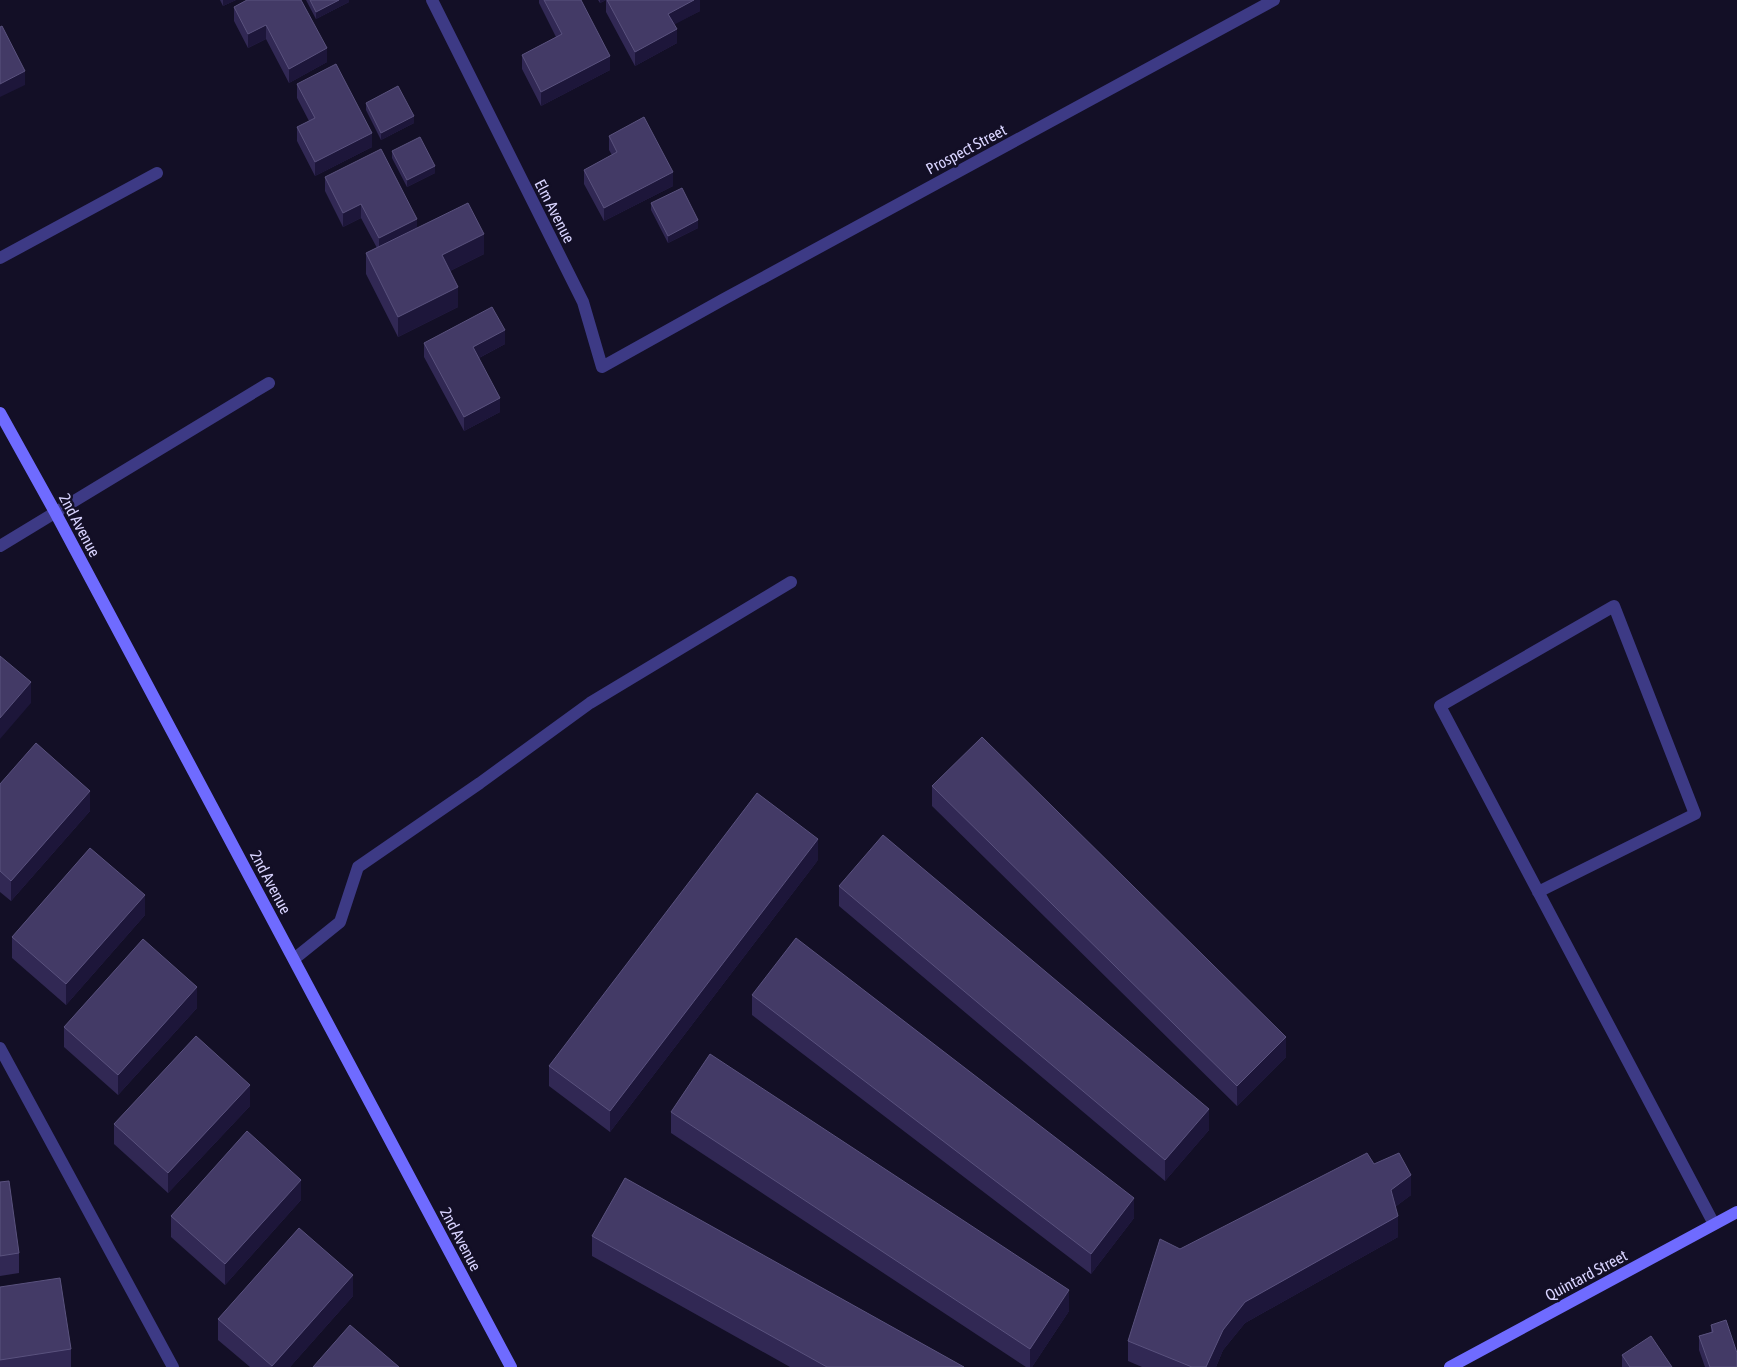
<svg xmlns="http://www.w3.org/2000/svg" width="1737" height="1367" font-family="'Asap Condensed',sans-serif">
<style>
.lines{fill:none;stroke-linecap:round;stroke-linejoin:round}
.lane{stroke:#3d3a85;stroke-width:12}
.street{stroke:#3d3a85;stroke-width:12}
.secondary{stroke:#6f6bff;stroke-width:12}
.wall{fill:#312854}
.shaded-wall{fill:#1d163a}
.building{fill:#433a66;stroke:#5a527e}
.labels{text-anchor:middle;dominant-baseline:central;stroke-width:5;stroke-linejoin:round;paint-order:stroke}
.street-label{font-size:16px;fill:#d9d4ff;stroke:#130f26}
</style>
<rect width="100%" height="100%" fill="#130f26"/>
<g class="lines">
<path class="lane" d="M0,258L157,173
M0,546L269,383
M1538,892L1695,814L1614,606L1440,706L1714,1224
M294,959L340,922L358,867L480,783L590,703L791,582
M0,1048L173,1367"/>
<path class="street" d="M432,0L583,302L602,367L724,299L1274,0"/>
<path class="secondary" d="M0,413L55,512L511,1367
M1450,1367L1737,1212"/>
</g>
<path class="wall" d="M220,0H236L223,6Z
M247,0L327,62L289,83L266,39L248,48L234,21V7Z
M306,0H349V2L316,19Z
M539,0H581L610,70L541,106L522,69V55L556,37L539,3Z
M598,0H700V11L674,24L677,43L635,66L606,12V0L600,3Z
M297,84L372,147L315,176L297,141V127L309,121L297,98Z
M366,103L414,123L381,140L366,110Z
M609,136L673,186L604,221L584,184V170L612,155L609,150Z
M392,151L435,173L407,187L392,158Z
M325,177L417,228L484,254L450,271L458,307L398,337L366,274V253L377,248L361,218L343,227L325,191Z
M651,203L698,228L668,243L651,210Z
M424,343L505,344L479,358L500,412L464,431L424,357Z
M0,784L90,811L11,901L0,892Z
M932,786L1286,1057L1237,1106L932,806Z
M818,860L610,1132L549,1086V1066Z
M839,886L1209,1130L1165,1181L839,906Z
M145,915L66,1005L12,958V937Z
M752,995L1134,1218L1091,1274L752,1015Z
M197,1008L118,1095L64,1047V1027Z
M250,1106L168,1193L114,1144V1124Z
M671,1112L1069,1311L1032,1367H1026L671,1133Z
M1374,1164L1411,1195L1395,1207L1398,1237L1245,1323L1223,1350L1216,1367H1142L1128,1361V1341L1180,1249Z
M0,1182L19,1253V1273L0,1276Z
M301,1200L225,1285L171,1237V1216Z
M592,1236L964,1367H790L592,1256Z
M0,1287L71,1349V1367H0Z
M353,1296L290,1367H250L218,1340V1319Z
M1711,1325L1737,1367H1705L1699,1350V1336L1711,1332Z
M1622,1355L1672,1367H1622Z"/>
<path class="shaded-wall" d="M223,0H236L223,6Z
M339,0H349V2L316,19V12Z
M600,0H606L600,3Z
M694,0H700V11L668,28V14Z
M266,25V39L248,48V34Z
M677,29V43L635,66V52Z
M327,48V62L289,83V69Z
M610,56V70L541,106V92Z
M25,71V85L0,97V84Z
M414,116V123L381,140V133Z
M372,133V147L315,176V162Z
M435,166V173L407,187V180Z
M673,172V186L604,221V208Z
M361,204V218L343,227V213Z
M417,219V233L379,252V238Z
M698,220V228L668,243V236Z
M484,234V254L442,275V255Z
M458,287V307L398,337V317Z
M505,330V344L473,361V347Z
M500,398V412L464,431V417Z
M31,682V703L0,739V718Z
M90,791V811L11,901V881Z
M818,839V860L610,1132V1111Z
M145,895V915L66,1005V984Z
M197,987V1008L118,1095V1075Z
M1286,1037V1057L1237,1106V1086Z
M250,1085V1106L168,1193V1173Z
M1209,1109V1130L1165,1181V1160Z
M1411,1175V1195L1391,1210V1190Z
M301,1180V1200L225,1285V1264Z
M1134,1198V1218L1091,1274V1254Z
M1398,1216V1237L1245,1323L1223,1350L1216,1367H1206L1223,1330L1245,1302Z
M353,1275V1296L290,1367H272Z
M1069,1290V1311L1032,1367H1030V1349Z"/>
<path class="building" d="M247,0H301L327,48L289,69L266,25L248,34L234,7Z
M310,0H339L316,12Z
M544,0H581L610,56L541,92L522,55L562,34Z
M607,0H694L668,14L677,29L635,52Z
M2,26L25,71L0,84V27Z
M336,64L372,133L315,162L297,127L315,118L297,84Z
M398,86L414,116L381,133L366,103Z
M644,117L673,172L604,208L584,170L617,152L609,136Z
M420,137L435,166L407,180L392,151Z
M381,149L417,219L379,238L361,204L343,213L325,177Z
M682,188L698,220L668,236L651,203Z
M468,203L484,234L442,255L458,287L398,317L366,253Z
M492,307L505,330L473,347L500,398L464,417L424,343Z
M0,656L31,682L0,718Z
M982,737L1286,1037L1237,1086L932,786Z
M36,743L90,791L11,881L0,871V784Z
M757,793L818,839L610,1111L549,1066Z
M883,835L1209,1109L1165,1160L839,886Z
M90,848L145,895L66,984L12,937Z
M796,938L1134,1198L1091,1254L752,995Z
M143,939L197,987L118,1075L64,1027Z
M196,1036L250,1085L168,1173L114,1124Z
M710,1054L1069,1290L1030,1349L671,1112Z
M247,1131L301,1180L225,1264L171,1216Z
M1367,1153L1374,1164L1399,1153L1411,1175L1391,1190L1398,1216L1245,1302L1223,1330L1206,1367H1192L1128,1341L1160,1239L1180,1249Z
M625,1178L964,1367H827L592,1236Z
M9,1181L19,1253L0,1256V1182Z
M299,1228L353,1275L272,1366L218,1319Z
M60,1278L71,1349L0,1360V1287Z
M1726,1320L1737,1353V1367H1710L1699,1336L1713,1332L1711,1325Z
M350,1325L399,1367H313Z
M1651,1336L1672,1367H1630L1622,1355Z"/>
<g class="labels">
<g class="street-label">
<text transform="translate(966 149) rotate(-28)">Prospect Street</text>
<text transform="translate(555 211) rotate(63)">Elm Avenue</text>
<text transform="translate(80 525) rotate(62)">2nd Avenue</text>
<text transform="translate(271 882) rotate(62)">2nd Avenue</text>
<text transform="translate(461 1239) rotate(62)">2nd Avenue</text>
<text transform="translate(1586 1275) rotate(-28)">Quintard Street</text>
</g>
</g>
</svg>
